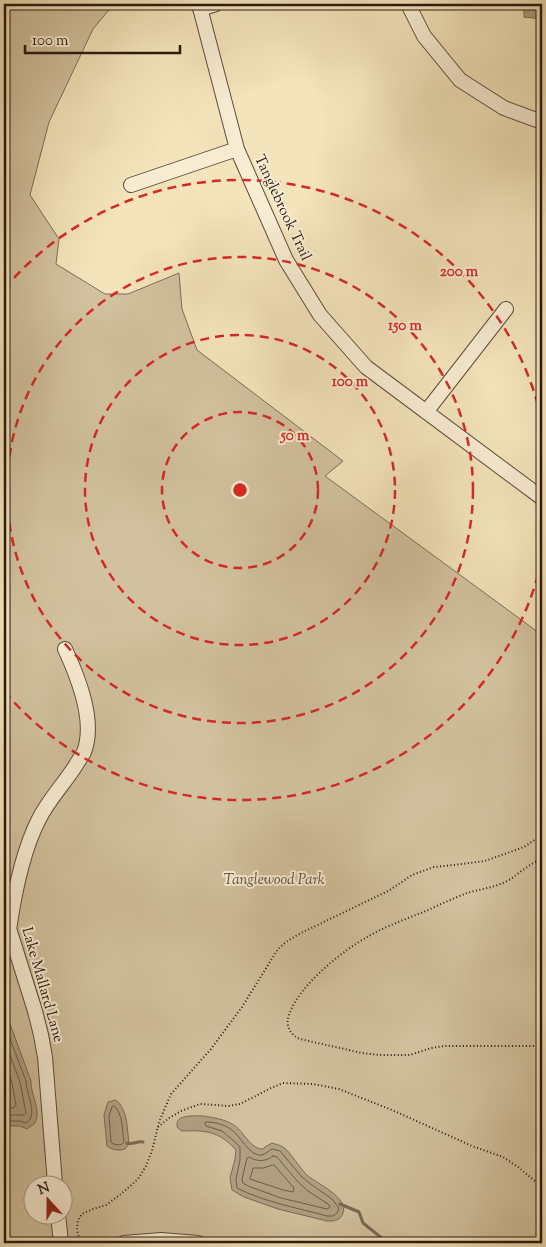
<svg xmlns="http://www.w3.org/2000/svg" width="546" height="1247" font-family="'Sorts Mill Goudy',serif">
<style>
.green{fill:#d2c19e;stroke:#7e6d58;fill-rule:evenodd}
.water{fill:#b09f81;stroke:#7b6954}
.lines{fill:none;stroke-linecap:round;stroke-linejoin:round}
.shore{stroke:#6e5c49;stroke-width:1}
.stream{stroke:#7b6954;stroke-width:3}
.minor-casing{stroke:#5d4c3c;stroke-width:16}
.path{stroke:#2b1911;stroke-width:2;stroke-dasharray:1 2.5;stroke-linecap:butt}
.minor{stroke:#f8edd3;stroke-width:14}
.ring{fill:none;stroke:#d62828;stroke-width:2.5;stroke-dasharray:9 6}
.labels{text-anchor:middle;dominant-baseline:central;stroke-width:4;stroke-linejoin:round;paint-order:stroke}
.street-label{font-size:15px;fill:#2b1911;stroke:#f8edd3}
.park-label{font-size:15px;font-style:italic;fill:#5d4b3b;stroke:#f8edd3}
.centre{fill:#d62828;stroke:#f8edd3;stroke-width:2.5}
.ring-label{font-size:15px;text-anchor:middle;font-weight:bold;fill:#d62828;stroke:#f8edd3;stroke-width:4;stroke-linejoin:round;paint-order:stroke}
</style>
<rect width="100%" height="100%" fill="#f4e4bb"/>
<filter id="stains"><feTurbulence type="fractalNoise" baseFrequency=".004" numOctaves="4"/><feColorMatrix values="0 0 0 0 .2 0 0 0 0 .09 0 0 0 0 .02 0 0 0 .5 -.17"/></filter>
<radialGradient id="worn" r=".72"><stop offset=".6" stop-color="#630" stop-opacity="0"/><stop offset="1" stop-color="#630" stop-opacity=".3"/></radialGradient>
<path class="green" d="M4,4H114L93,29L49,122L30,195L59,239L56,264L105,294H128L179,273L182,309L197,350L343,461L325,476L542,635V1243H4ZM32,1184H62V1214H32Z"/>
<path class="water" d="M524,4H542V19L524,17Z
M4,1013L10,1024L31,1081C30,1093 43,1114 34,1124C32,1126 29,1127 27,1129L20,1126H4Z
M116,1100C128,1110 127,1129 129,1144L125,1149C119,1151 112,1150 107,1146L104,1115L108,1102Z
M204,1116C214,1118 224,1119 232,1124C244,1130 249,1149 263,1149L265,1147L272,1143C275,1144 280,1145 283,1147C290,1151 300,1169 308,1176C318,1184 349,1198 343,1213C340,1221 334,1221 327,1221L278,1209L244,1197L232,1190L230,1178L235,1159L236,1150C219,1131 205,1130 182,1131C179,1129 177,1129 177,1124C177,1114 197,1116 204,1116Z"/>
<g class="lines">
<path class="shore" d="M4,1023L26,1081C26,1093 39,1115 26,1123L20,1121H4
M4,1039L20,1082L26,1113L24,1115H4
M4,1061L12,1083L16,1105L14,1108H4
M114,1106C123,1113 122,1130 124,1142L122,1144L119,1145L113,1144L111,1142L109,1116L112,1107Z
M206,1122C214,1122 222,1124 229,1128C240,1134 249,1157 262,1155C266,1154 268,1151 272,1149L280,1151L302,1177L312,1185L332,1199L339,1208L337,1213L333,1216H327C298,1208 264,1202 237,1188L236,1179L240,1160V1147L235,1142L222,1131L206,1126L205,1124Z
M273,1156L277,1157L298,1182L308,1191L328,1204L330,1206L329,1208L327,1209L281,1198L248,1186L243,1183L242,1179L247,1158L249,1157C258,1162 265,1162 273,1156Z
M273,1165L275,1166L294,1188L293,1192L283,1190L250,1179L253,1168H263Z"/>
<path class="stream" d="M127,1143C132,1145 137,1141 143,1142
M340,1204L359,1212L363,1223L388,1243"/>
<g class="minor-casing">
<path id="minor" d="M199,4L237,149L286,260L320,315L366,367L542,498
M408,4L424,36L460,80L504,108L542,122
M200,9L216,4
M131,185L237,149
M426,412L506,309
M7,922L35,1011L41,1035L45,1057L55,1184
M9,930C14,895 23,850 39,819C49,799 64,784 76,765C78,761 82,756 84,752C96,721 78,677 65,649
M58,1214L61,1243
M124,1243L161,1240L198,1243"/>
</g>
<path class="path" d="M542,858C537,861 531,864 526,868C519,872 514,878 507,881C494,888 480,889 467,893C454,898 441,904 428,910C409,918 388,925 369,936C343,950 298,986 289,1015C285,1025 290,1035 300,1039L362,1053L379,1055H410L431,1048L444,1046H542
M158,1127L169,1118L181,1111L200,1104L228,1106L240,1104L271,1088L283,1083L313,1084L339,1089L392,1110L472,1146L503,1157L518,1167L542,1187
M80,1243L77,1229L78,1220L82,1214L93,1209L106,1205L121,1194L138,1179L146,1166L152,1151L159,1122L171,1094L211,1049L242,1007L278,949L286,942L299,934L390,890L412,875L434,867L454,865L485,861L524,847L542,835"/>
<use href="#minor" class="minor"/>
</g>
<g class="ring">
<circle cx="240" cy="490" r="78"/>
<circle cx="240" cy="490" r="155"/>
<circle cx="240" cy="490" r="233"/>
<path d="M542 560A310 310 0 0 1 4 691M4 289A310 310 0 0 1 542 420"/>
</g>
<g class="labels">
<g class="street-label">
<text transform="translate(282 208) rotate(65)">Tanglebrook Trail</text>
<text transform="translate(42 985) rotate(74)">Lake Mallard Lane</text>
</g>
<g class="park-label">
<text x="274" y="880">Tanglewood Park</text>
</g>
</g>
<circle cx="240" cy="490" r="8" class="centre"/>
<g class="ring-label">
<text x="459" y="276">200 m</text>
<text x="405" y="330">150 m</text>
<text x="350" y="386">100 m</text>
<text x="295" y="440">50 m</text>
</g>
<rect width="546" height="1247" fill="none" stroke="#f4e4bb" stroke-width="20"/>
<rect x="5" y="5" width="536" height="1237" fill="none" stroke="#2b1911" stroke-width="2.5"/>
<rect x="10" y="10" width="526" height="1227" fill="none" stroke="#2b1911"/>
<g transform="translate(48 1200) rotate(339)"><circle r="24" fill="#f8edd3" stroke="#a69885"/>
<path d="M0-4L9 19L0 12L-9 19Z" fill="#8f2418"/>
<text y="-8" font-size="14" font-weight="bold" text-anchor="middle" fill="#2b1911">N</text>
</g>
<path d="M25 45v8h155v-8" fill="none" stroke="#2b1911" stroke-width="2.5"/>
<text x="32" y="45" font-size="15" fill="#2b1911" stroke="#f8edd3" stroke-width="4" paint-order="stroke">100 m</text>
<rect width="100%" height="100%" filter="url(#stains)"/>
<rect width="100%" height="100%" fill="url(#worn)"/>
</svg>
